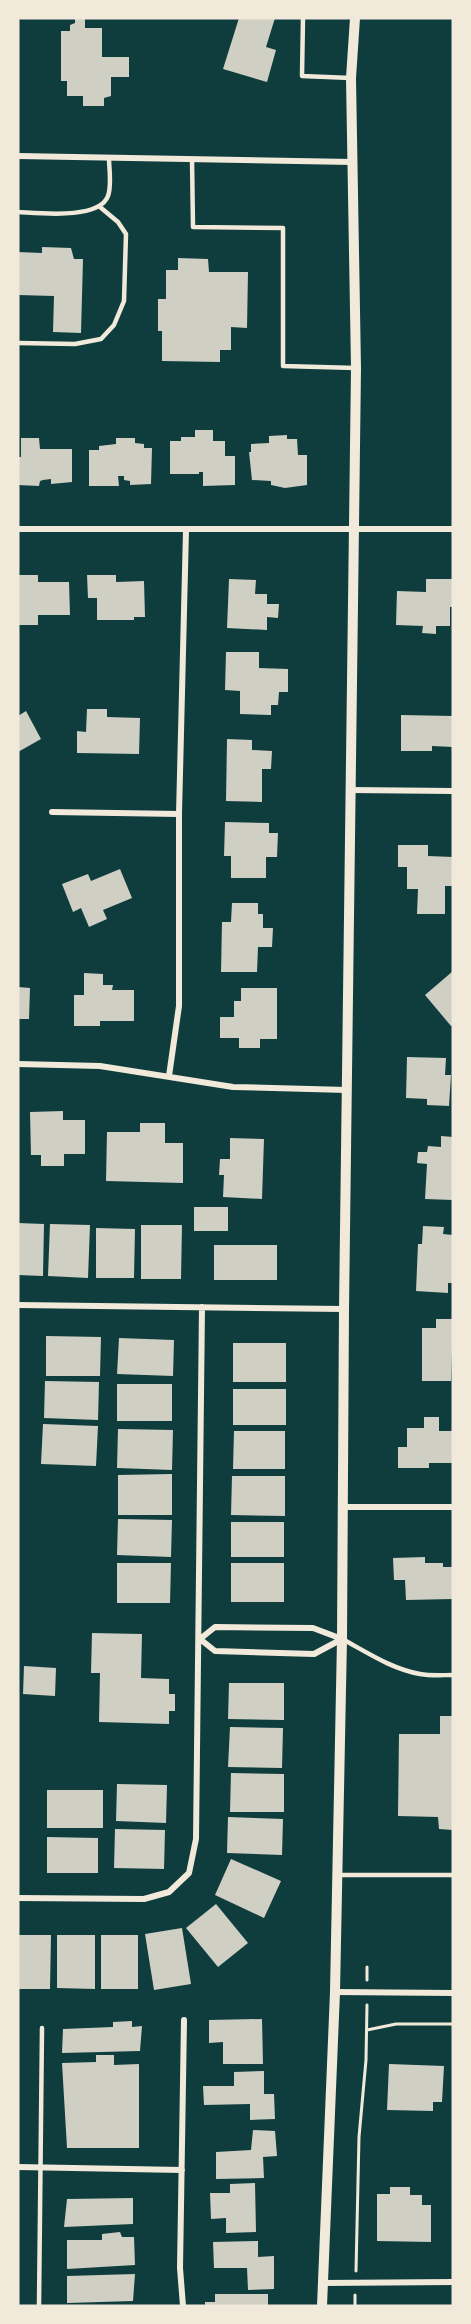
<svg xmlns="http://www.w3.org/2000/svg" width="471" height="2324" font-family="Overpass,sans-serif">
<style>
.building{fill:#cfcfc3}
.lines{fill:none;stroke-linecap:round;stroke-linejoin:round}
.path{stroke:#f1e9da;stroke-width:3}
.service{stroke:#f1e9da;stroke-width:4.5}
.minor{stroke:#f1e9da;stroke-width:6}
.tertiary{stroke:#f1e9da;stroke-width:10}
</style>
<rect width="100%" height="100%" fill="#0f3d3e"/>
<path class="building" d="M75,18H85V28H102V57H129V77H111V96L104,98V106H83V96H67V81H61V31H70V25L75,23Z
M239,18H275L266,47L276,50L267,82L223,69Z
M42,247L71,248L74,259H83L81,333L53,332L54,296L18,295V252L42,253Z
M178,258L208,259L209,272H248L247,328L231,327V350H220V362L162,361V331H158V299H166V270H178Z
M195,430H213V441H225V456H235V485L203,486V472H199V474H170V441H181V437H195Z
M287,435V439H297L298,455H307V485L285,488L271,485V481L252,480L249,452H251V444L269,443V436Z
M21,438H39L40,449H72V482L51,484V479L43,480L40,481L39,486L18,485V457H21Z
M116,438H135V443L144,444V448H152L151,484L130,485V481L124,480V476H118L119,486H89V450H99V446L116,444Z
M18,575H38V582H69L70,615H38V625H19Z
M87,575H116V582L144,581L145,617H134V620H97V598H88Z
M229,579L256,580L255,594H267V604H279L278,618L267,617V630L227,628Z
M426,579H453V607H450V626H436V634L422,633L423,626L396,625L397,591L426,592Z
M226,652H259V668L288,669V692H279L278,705H271V715L240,714V691L225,690Z
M87,709H107V717L140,718L139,754L77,753V731L86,732Z
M26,711L41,739L18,752V716Z
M401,715L453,716V747L432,746V751H401Z
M227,739L252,740V750L272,751L271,769H262V802L226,801Z
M225,822L269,823V833H278L277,857H266V878H231V856H224Z
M398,845H428V856L453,857V886H445V914H417L418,889H407V867H398Z
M120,869L132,898L103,910L107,919L89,927L81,908L73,912L62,884L88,874L91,881Z
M232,903H258V914H263V928H273L272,947H258L257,972H221L222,922H231Z
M453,971V1025L451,1026L425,995Z
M84,973L103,974V985H113L112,990H134V1021H100V1026H74V995H84Z
M18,987L30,988L29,1019H18Z
M241,988H277V1039H260V1048H239V1038H220V1017H234V1001H241Z
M407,1057L446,1058L445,1075H451L449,1106L427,1105V1099L406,1098Z
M63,1111V1120H85V1154H64V1166H41V1155H31L30,1112Z
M140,1123H165V1143H183V1183L106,1181L107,1132H140Z
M441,1136L453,1137V1200L425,1199L427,1164L417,1163L418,1152H427L428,1146L441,1147Z
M230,1138L264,1139L262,1199L223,1197L224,1175H219L220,1159H230Z
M194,1207H228V1231H194Z
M18,1223L44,1224L43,1276L18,1275Z
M50,1224L90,1225L88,1278L48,1276Z
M141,1225H182L181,1279H141Z
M423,1226L444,1227L443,1234L453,1235V1283H448V1293L416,1291L418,1244H422Z
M96,1228L135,1229L134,1278H96Z
M214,1245H277V1280H214Z
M436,1319H453L451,1381H422V1328H436Z
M46,1336L101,1337L100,1376H46Z
M119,1338L174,1340L173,1376L117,1374Z
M233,1343H286V1382H233Z
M45,1381L99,1382L98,1420L44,1418Z
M117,1384H172V1421H117Z
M233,1389H286V1425H233Z
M424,1417H439V1431H453V1463H429V1468H398V1447H407V1428H424Z
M43,1424L98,1426L96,1466L41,1464Z
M118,1429L173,1430L172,1470L117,1468Z
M234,1431H285V1469H233Z
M172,1474V1515H118V1475Z
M232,1476H285V1516L231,1515Z
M118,1519L172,1520L171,1557L117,1555Z
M231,1522H284V1557H231Z
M425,1557V1563H443V1567H453V1599L406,1600L405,1580H394L393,1558Z
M117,1563H171L170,1603H117Z
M231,1563H284V1602H231Z
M92,1633L142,1634L141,1678L169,1679V1694H175V1711H169V1724L99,1722L100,1673H91Z
M24,1666L56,1668L55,1696L23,1694Z
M229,1683H284V1720L228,1719Z
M440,1716H453V1830L439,1829L438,1817L398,1816L399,1734H440Z
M230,1727L283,1728L282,1768L228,1767Z
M231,1773L284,1774V1812H230Z
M117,1784L167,1785L166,1823L116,1821Z
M47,1790H103V1828H47Z
M228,1817L283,1819L282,1855L227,1853Z
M115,1829L165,1830L164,1869L114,1868Z
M47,1837L98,1838V1873H47Z
M231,1859L281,1881L264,1918L215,1895Z
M216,1904L248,1943L218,1967L186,1928Z
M182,1928L191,1984L154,1990L145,1934Z
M18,1935H51L50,1989H18Z
M57,1935H95V1989L57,1988Z
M101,1935H138V1989H101Z
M262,2019L263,2064H223V2042L209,2043V2020Z
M132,2021V2027L142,2026L140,2051L62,2053L63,2029L113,2027V2022Z
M96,2055H114V2065L139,2064V2148H67L62,2063L96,2062Z
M389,2064L444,2066L442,2102H433V2111L387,2110Z
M264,2071V2094H274L275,2119L250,2120V2104L204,2105L203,2086H234V2072Z
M253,2130L275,2131L277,2156L263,2157L264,2178L216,2179V2152L251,2150Z
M255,2183L256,2232L226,2233V2218L211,2219L210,2193H230V2184Z
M390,2187H410V2195H422V2205H431V2242L377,2241V2194H390Z
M133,2198V2224L64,2227L67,2199Z
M120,2232L122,2237H134L135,2265L67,2269V2240H102V2234Z
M258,2241V2257L274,2256V2289L248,2290L247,2268H214L213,2242Z
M135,2274L133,2301L67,2303V2276Z
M215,2294H268V2306H205V2302H215Z"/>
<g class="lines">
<path class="path" d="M367,1967V1980
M367,2030L396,2024H453
M356,2271L359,2137L366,2060L367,2005
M355,2306V2295"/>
<path class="service" d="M303,18L302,76L351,78
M192,159L193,227L283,228V366L356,368
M18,212C39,213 99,220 108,196C112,185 109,169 109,158
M18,343L75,344L101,339L114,325L124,301L126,234L118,222L100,207
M344,1640C368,1653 392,1669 420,1674C431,1676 442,1675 453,1675
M338,1875H453
M39,2306L42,2028"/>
<path class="minor" d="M18,156L352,162
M18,529H453
M350,790L453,791
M52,812L179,814
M18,1064L100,1066L233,1087L347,1090
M169,1076L179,1006V814L186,530
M18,1305L344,1309
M344,1507H453
M215,1627L313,1628L342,1639L314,1654L215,1651L200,1639Z
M18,1898L144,1899L169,1892L189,1873L196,1839L202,1307
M335,1992L453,1993
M18,2167L182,2170
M323,2283L453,2282
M183,2306L180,2268L184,2020"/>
<path class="tertiary" d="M322,2306L335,1992L342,1639L344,1309L356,368L351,78L355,18"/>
</g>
<rect width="471" height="2324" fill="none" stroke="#f1e9da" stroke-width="39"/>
</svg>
